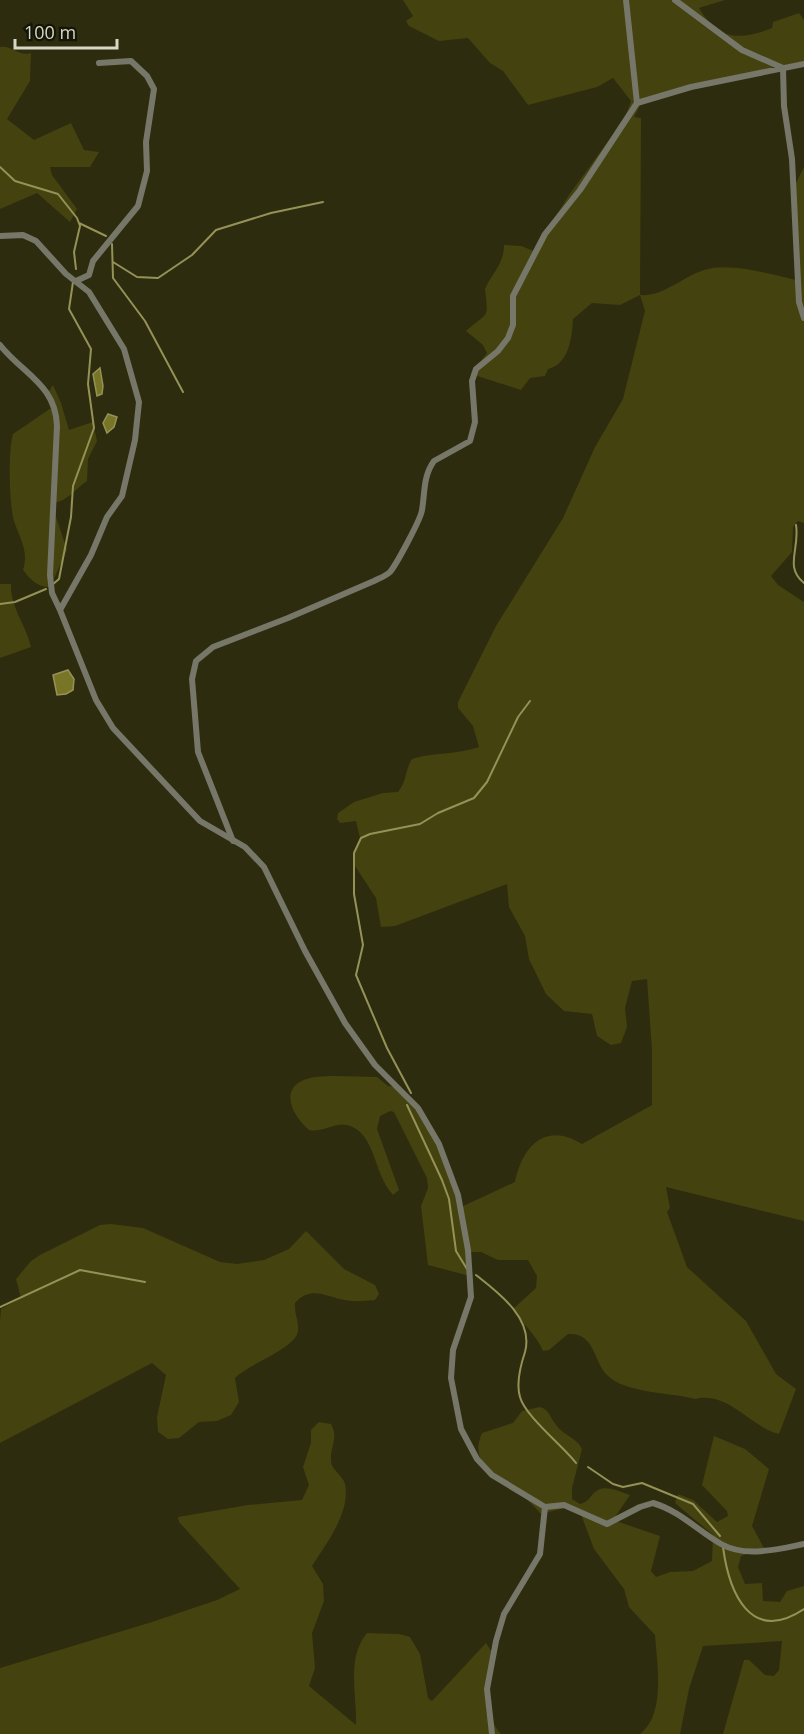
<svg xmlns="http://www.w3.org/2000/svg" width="804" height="1734" font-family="'Open Sans',sans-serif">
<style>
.green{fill:#44420f}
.water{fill:#797527;stroke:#959257;stroke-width:1.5}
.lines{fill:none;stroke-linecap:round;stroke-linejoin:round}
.stream{stroke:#959257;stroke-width:2}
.minor{stroke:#777769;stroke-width:6}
</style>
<rect width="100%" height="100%" fill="#2d2c0e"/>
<path class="green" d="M403,0H725L699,8C718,40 740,41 772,28L773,22L799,13L804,20V61L683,87L641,104L634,117L641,118L640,295C663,297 682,277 704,270C732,262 768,274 796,280L795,185L804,167V523L798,521L793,527L792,552L771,576L778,585L804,602V1221L666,1187L670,1208L667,1212L687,1267L746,1321L776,1374L796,1389L779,1434C750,1427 729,1391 695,1399C671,1392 624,1394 606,1374C593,1359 594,1332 568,1334L549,1350L543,1351C536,1334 522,1324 513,1309L536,1288L537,1276L528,1260H498L481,1252H467L470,1276L428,1265L421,1206L428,1188L427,1178L394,1112L390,1111L380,1116L377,1129L399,1190L393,1195C373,1174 376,1132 347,1125C335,1122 322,1133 309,1130C288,1112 278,1082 316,1077C335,1075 357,1077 377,1077L388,1086L398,1087L431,1128L461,1207L515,1182C522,1146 546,1121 582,1144L652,1105V1050L647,979L632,981L625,1008L627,1027L621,1043L611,1045L597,1036L592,1014L564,1011L546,994L529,959L525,936L509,907L507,884L395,926L381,927L376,898L353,863V855L360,838L356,821L340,823L337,819L338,813L354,802L383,793L398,792C407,781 405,770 412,759C434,752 456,755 479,747L473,726L458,708V702L496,626L563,518L595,447L623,399L645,311L640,295L620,305L592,303L573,319C572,338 569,364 548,369L545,376L530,378L521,390L471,374L487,353L483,345L466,331C487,311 489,322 485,289C492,273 504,264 504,245L521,246L534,251L569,195L625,118L631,101L613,78L597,87L528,105L503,71L490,63L468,38L439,41L409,26L406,21L413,16Z
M0,47C12,45 19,57 31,53L30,81L7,119L34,140L71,123L84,150L99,152L90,167H50L52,175L77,209L70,222L37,193L0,209Z
M53,385L61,403L69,430L93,422L97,441L88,459L87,481C75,489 69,500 54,503L55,514L67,550L50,587C37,587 31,580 23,570C29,551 20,539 14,521C9,504 8,451 13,434L51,408L49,391Z
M0,584H11C10,607 26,625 31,647L0,658Z
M111,1224L143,1228L220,1262L237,1264L264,1260L289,1249L306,1231L344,1269L375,1285L379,1294L375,1300C365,1301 355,1302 345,1300C326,1297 311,1285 295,1303C294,1313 299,1320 298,1331C296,1348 249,1364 235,1378L239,1402L231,1415L217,1421L199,1422L179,1438L168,1439L158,1432L157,1417L166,1375L152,1363L0,1443V1320L1,1309L21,1298L16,1279L31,1261L40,1255L100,1225Z
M540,1407C550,1410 550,1418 556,1425C563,1435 577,1438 582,1449L572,1488V1499L580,1504C587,1502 588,1500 592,1495C603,1482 617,1491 630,1495L613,1520L660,1536L651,1571L656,1577L670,1572L693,1571L712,1561L713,1535L675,1503L678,1494L693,1500L717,1522L728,1516L727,1511L702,1485L714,1436L745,1449L769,1469L752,1526L764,1548L741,1556L738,1567L745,1584L762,1583L763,1601L780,1602L787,1591L804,1586V1734H723L744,1660H749L765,1675L774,1676L779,1670L782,1641L703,1646L689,1689L680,1734H640C666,1714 657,1664 655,1635L629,1607L624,1589L594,1549L579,1509L568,1507L541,1514C534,1507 526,1497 517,1491C497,1476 468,1464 482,1433L513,1423L522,1411Z
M319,1422L331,1424C339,1438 330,1446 331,1461C331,1470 343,1475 345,1484C351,1512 326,1544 312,1566L323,1584L324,1601L312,1633L315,1668L309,1686L356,1725C357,1695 346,1658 367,1633L399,1634L410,1637L420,1654L428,1698L432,1701L486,1643L493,1654C489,1677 483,1716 501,1734H0V1668L152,1622L217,1600L240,1589L179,1522L178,1517L248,1505L302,1500L309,1485L303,1467L311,1443V1430Z"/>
<path class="water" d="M100,368L103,386L102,394L97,396L93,374Z
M108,414L117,417L114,427L107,433L103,423Z
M68,670L74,679L73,690L66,694L57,695L53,675Z"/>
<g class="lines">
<path class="stream" d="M0,167L15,181L58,194L77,218L80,226L74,252L76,269
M79,223L106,236
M112,244L113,278L145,321L183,392
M113,262L137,277L158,278L192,255L216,230L271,213L323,202
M796,525C800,549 784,567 804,583
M52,585L59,579L71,517L73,486L94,428L88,384L91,349L69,309L73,282
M0,604L15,602L46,589
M411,1093L387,1048L356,975L363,945L354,894V853L361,838L370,834L420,824L438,813L474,798L487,782L518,717L530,701
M407,1105L442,1180L449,1199L456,1251L467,1269
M476,1275C499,1293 534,1319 525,1352C521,1364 516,1384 520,1397C525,1416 563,1446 576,1463
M0,1307L80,1270L145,1282
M588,1467L613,1484L623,1487L642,1483L693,1504L720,1536
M723,1547C729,1592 750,1645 804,1609"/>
<path class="minor" d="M675,0L742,50L783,68L784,106L792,159L799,302L804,318
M637,103L691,87L804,64
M0,236L23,235L36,241L66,274L89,292L124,349L139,402L135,440L122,496L107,517L91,555L60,610L96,700L113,728L200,821L245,847L264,867L305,951L345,1023L375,1065L418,1108L439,1144L458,1195L468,1250L471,1297L453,1350L451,1378L461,1429L477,1459L492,1475L545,1507L564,1505L607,1524L640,1507L653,1503C680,1511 698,1531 721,1544C746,1558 778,1549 804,1544
M76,281L89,275L93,261L138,206L147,171L146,142L154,89L147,76L131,61L99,63
M0,345C23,374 56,385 57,426L50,575L52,593L60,610
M233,841L198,752L192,679L196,661L213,647L288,618L374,581C380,578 386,576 390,572C396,565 421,519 422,510C425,493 423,476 434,461L470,441L475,422L472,381L476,369L498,351L508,338L513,325V296L545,234L580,190L637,103L626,0
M492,1734L487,1689L496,1641L504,1614L540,1554L545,1507"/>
</g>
<path d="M15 39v9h102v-9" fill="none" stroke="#d7d7c6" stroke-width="3"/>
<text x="24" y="39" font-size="18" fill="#d7d7c6" stroke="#141407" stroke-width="4.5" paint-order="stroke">100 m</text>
</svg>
